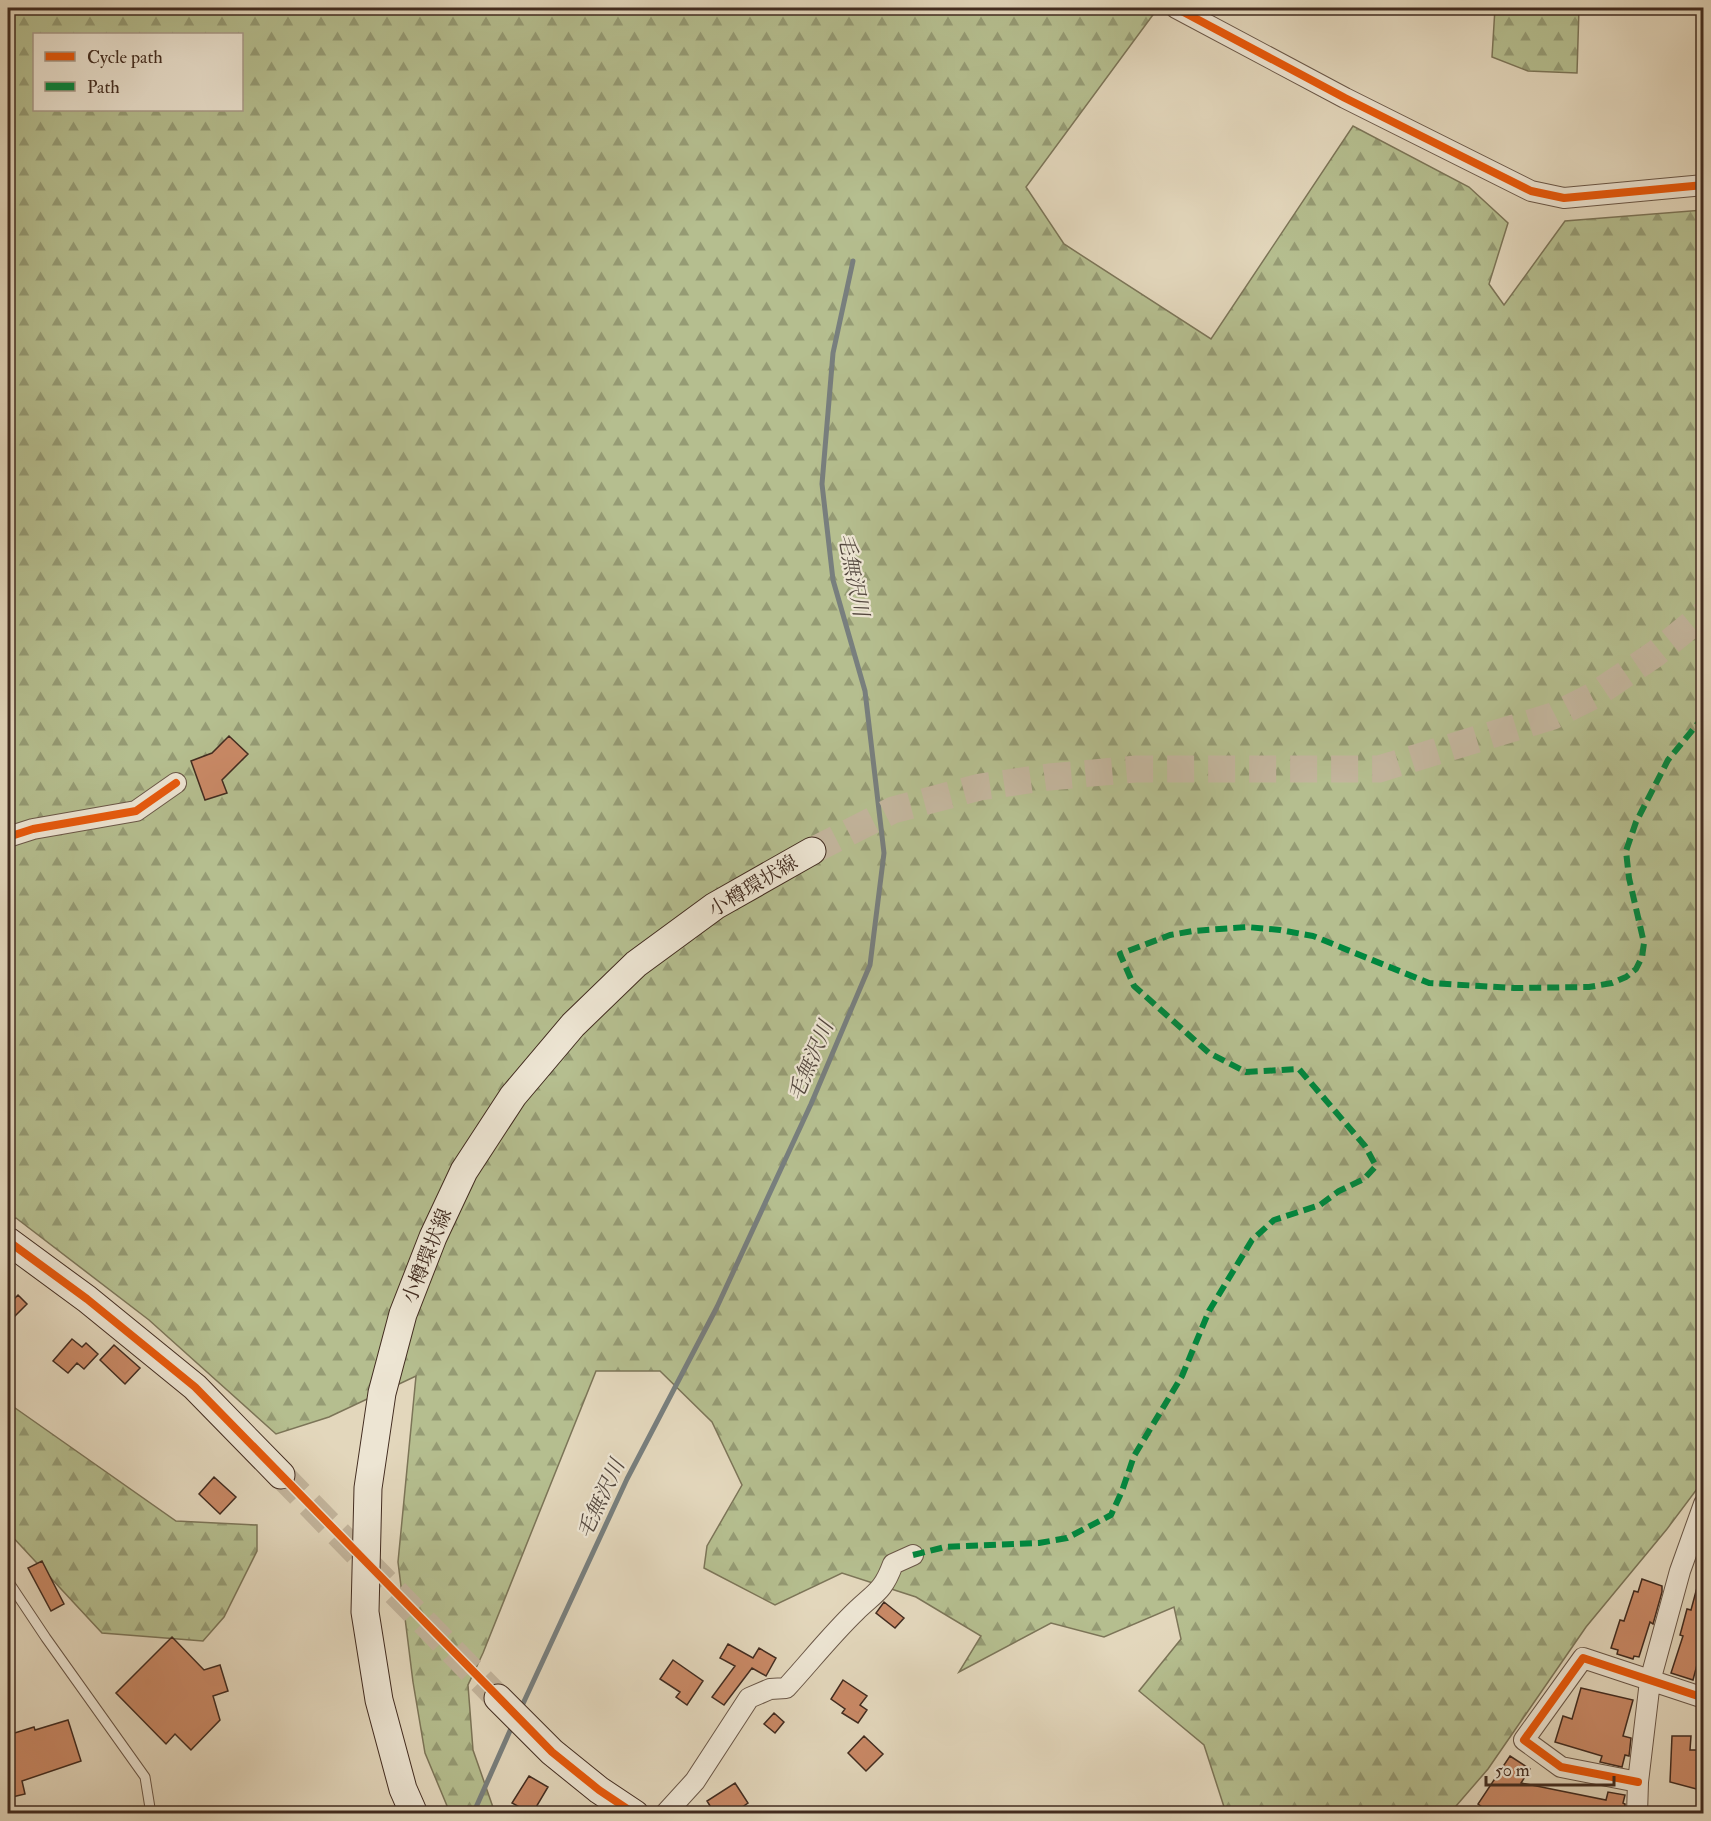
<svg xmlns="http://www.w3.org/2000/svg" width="1711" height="1821" font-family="'IM FELL Double Pica','Noto Serif JP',serif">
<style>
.forest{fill:url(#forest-firs);stroke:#7c7558;stroke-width:1.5;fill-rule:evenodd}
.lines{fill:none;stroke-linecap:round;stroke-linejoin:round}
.stream{stroke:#787f7e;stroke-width:5}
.building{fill:#c98966;stroke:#422c20;stroke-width:1.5}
.secondary-tunnel{stroke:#c3b59d;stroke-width:27;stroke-dasharray:27 14;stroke-linecap:butt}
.lane-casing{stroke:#6a5747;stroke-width:11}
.street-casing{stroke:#6a5747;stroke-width:22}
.secondary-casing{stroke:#422c20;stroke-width:29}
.lane{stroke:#ede5d3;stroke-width:9}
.street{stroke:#ede5d3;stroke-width:20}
.secondary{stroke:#ede5d3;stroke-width:27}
.quiet{stroke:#00873e;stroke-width:6;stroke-dasharray:12 6;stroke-linecap:butt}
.cycleway-casing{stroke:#ede5d3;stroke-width:11}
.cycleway{stroke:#e8590c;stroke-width:8}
.labels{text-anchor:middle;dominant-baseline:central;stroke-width:4.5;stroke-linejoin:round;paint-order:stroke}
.street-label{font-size:20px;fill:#422c20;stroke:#ede5d3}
.water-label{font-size:21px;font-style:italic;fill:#54483f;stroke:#ede5d3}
</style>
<defs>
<pattern id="forest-firs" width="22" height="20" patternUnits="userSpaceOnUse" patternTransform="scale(1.5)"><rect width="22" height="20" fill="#b5be8f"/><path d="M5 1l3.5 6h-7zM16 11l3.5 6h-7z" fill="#959b74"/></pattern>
</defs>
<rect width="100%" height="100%" fill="#e3d7bc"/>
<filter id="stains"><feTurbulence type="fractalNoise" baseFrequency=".00333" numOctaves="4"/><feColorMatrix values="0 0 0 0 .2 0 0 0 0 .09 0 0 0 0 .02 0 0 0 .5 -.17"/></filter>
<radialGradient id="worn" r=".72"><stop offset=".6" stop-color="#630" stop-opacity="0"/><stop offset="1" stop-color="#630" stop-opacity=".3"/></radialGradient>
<path class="forest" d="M8,8H1158L1026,187L1064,244L1211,339L1353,126L1469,187L1508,223L1489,284L1504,305L1565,221L1703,210V1481L1667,1529L1586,1627L1488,1769L1450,1813H1226L1204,1745L1139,1691L1181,1639L1174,1607L1104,1637L1051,1623L959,1672L981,1636L916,1597L842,1573L775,1605L704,1568L707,1546L742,1485L712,1422L660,1371H596L483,1653L468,1685L473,1750L495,1813H450L425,1753L413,1682L398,1562L416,1376L329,1417L276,1434L149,1320L16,1218L8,1220ZM34,34H242V110H34Z
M1495,8H1579L1577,73L1528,71L1492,57Z
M8,1403L176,1521L257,1525V1551L224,1617L203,1641L102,1633L8,1532Z"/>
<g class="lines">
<path class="stream" d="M521,1708L627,1479L717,1307L811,1104L870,965L884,853L865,691L833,580L822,484L833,353L853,261
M473,1814L513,1724"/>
</g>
<path class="building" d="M229,736L248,754L222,780L227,793L205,800L191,761L212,753Z
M18,1295L27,1304L8,1323V1305Z
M72,1339L82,1347L86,1343L98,1354L84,1369L77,1363L68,1373L53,1361Z
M114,1345L140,1368L125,1384L100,1360Z
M214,1477L236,1497L220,1514L199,1494Z
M42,1561L64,1604L51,1611L28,1568Z
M1642,1579L1662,1586V1592L1653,1624L1650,1622L1639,1657L1634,1656L1633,1659L1617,1654L1618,1650L1611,1648L1620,1620L1624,1621L1634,1591L1638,1592Z
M1699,1580H1704V1638L1693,1680L1671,1673L1683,1636L1680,1635L1687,1609L1691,1610Z
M884,1602L904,1618L895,1628L876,1613Z
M172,1637L204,1670L220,1665L228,1691L213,1696L220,1720L191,1750L175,1734L166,1744L116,1693Z
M728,1644L753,1658L759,1648L776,1658L766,1676L752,1668L724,1705L712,1697L735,1666L720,1658Z
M673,1660L703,1681L687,1705L676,1697L680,1692L660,1679Z
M843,1680L867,1696L860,1705L867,1710L858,1723L842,1713L845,1709L831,1699Z
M1581,1688L1633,1700L1623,1736L1631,1738L1629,1756L1625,1755L1622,1767L1600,1762L1602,1756L1555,1742L1563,1716L1572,1719Z
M774,1713L784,1722L775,1733L764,1724Z
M68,1720L81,1761L22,1781L25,1794L8,1798V1735L34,1727L35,1730Z
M864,1736L883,1754L866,1771L848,1753Z
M1672,1736H1691L1690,1750H1704V1791L1670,1782Z
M1510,1756L1530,1769L1521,1783L1606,1800L1608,1792L1625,1795L1623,1803L1625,1804V1814H1492L1478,1804Z
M529,1776L548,1787L532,1814L512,1803Z
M735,1783L748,1803L732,1814H715L707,1801Z"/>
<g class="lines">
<path class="secondary-tunnel" d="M812,851L893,810L980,787L1049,777L1136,769H1379L1553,716L1593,696L1655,654L1704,614
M281,1475L498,1698"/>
<g class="lane-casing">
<path id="lane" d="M8,1581L46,1638L145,1777L151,1814"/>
</g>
<g class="street-casing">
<path id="street" d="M1176,8L1345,98L1531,191L1564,198L1704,185
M8,837L33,829L136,811L176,783
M1638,1782L1561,1767L1524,1740L1583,1658L1704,1698
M665,1814L695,1781L749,1698L770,1689L786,1688C809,1663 831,1635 856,1611C876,1592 883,1591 893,1564L913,1555
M1637,1814L1638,1782L1650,1681L1680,1571L1704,1504"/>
</g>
<g class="secondary-casing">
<path id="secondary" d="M8,1241L87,1299L195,1387L281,1475
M498,1698L552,1752L599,1790L635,1814
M414,1814L403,1789L379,1700L365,1612L368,1488L382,1393L403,1314L433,1237L464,1171L513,1096L573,1025L636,964L715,906L812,851"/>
</g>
<use href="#lane" class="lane"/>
<use href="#street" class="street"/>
<use href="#secondary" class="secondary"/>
<path class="quiet" d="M913,1555L945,1547L1039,1543L1067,1538L1111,1515L1122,1491L1134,1456L1182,1376L1209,1311L1252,1240L1274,1220L1320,1205L1339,1191L1364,1179L1376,1166L1365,1146L1299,1069L1246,1072L1209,1053L1134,986L1120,954L1170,935L1193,931L1247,927L1280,930L1313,936L1429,983L1514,988L1589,987L1612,983L1626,977L1636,969L1642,957L1644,943L1629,878L1626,851L1636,822L1668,760L1704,716"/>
<g class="cycleway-casing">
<path id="cycleway" d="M1176,8L1345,98L1531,191L1564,198L1704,185
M8,837L33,829L136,811L176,783
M8,1241L87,1299L195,1387L552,1752L599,1790L635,1814
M1638,1782L1561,1767L1524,1740L1583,1658L1704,1698"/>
</g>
<use href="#cycleway" class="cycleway"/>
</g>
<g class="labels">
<g class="street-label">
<text transform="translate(753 886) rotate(-31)">小樽環状線</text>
<text transform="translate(427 1256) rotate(-68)">小樽環状線</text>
</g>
<g class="water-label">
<text transform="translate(853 575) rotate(79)">毛無沢川</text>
<text transform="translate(811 1061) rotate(-67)">毛無沢川</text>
<text transform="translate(601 1499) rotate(-65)">毛無沢川</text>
</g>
</g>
<rect width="1711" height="1821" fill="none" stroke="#e3d7bc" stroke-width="30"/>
<rect x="9" y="9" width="1693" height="1803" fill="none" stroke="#422c20" stroke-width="3"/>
<rect x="15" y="15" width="1681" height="1791" fill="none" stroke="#422c20" stroke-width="1.5"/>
<rect x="33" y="33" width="210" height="78" fill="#ede5d3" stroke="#a99b8b" stroke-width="1.5"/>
<rect x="45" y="52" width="30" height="9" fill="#e8590c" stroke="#a99b8b" stroke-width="1.5"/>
<text x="87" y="63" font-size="18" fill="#422c20">Cycle path</text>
<rect x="45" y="82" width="30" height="9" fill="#00873e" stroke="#a99b8b" stroke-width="1.5"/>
<text x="87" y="93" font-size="18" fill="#422c20">Path</text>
<path d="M1486 1776v9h128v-9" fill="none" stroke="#422c20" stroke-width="3"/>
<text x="1495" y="1776" font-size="18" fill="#422c20" stroke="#ede5d3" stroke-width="4.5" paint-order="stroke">50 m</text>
<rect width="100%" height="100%" filter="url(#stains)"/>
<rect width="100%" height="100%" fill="url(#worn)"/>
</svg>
